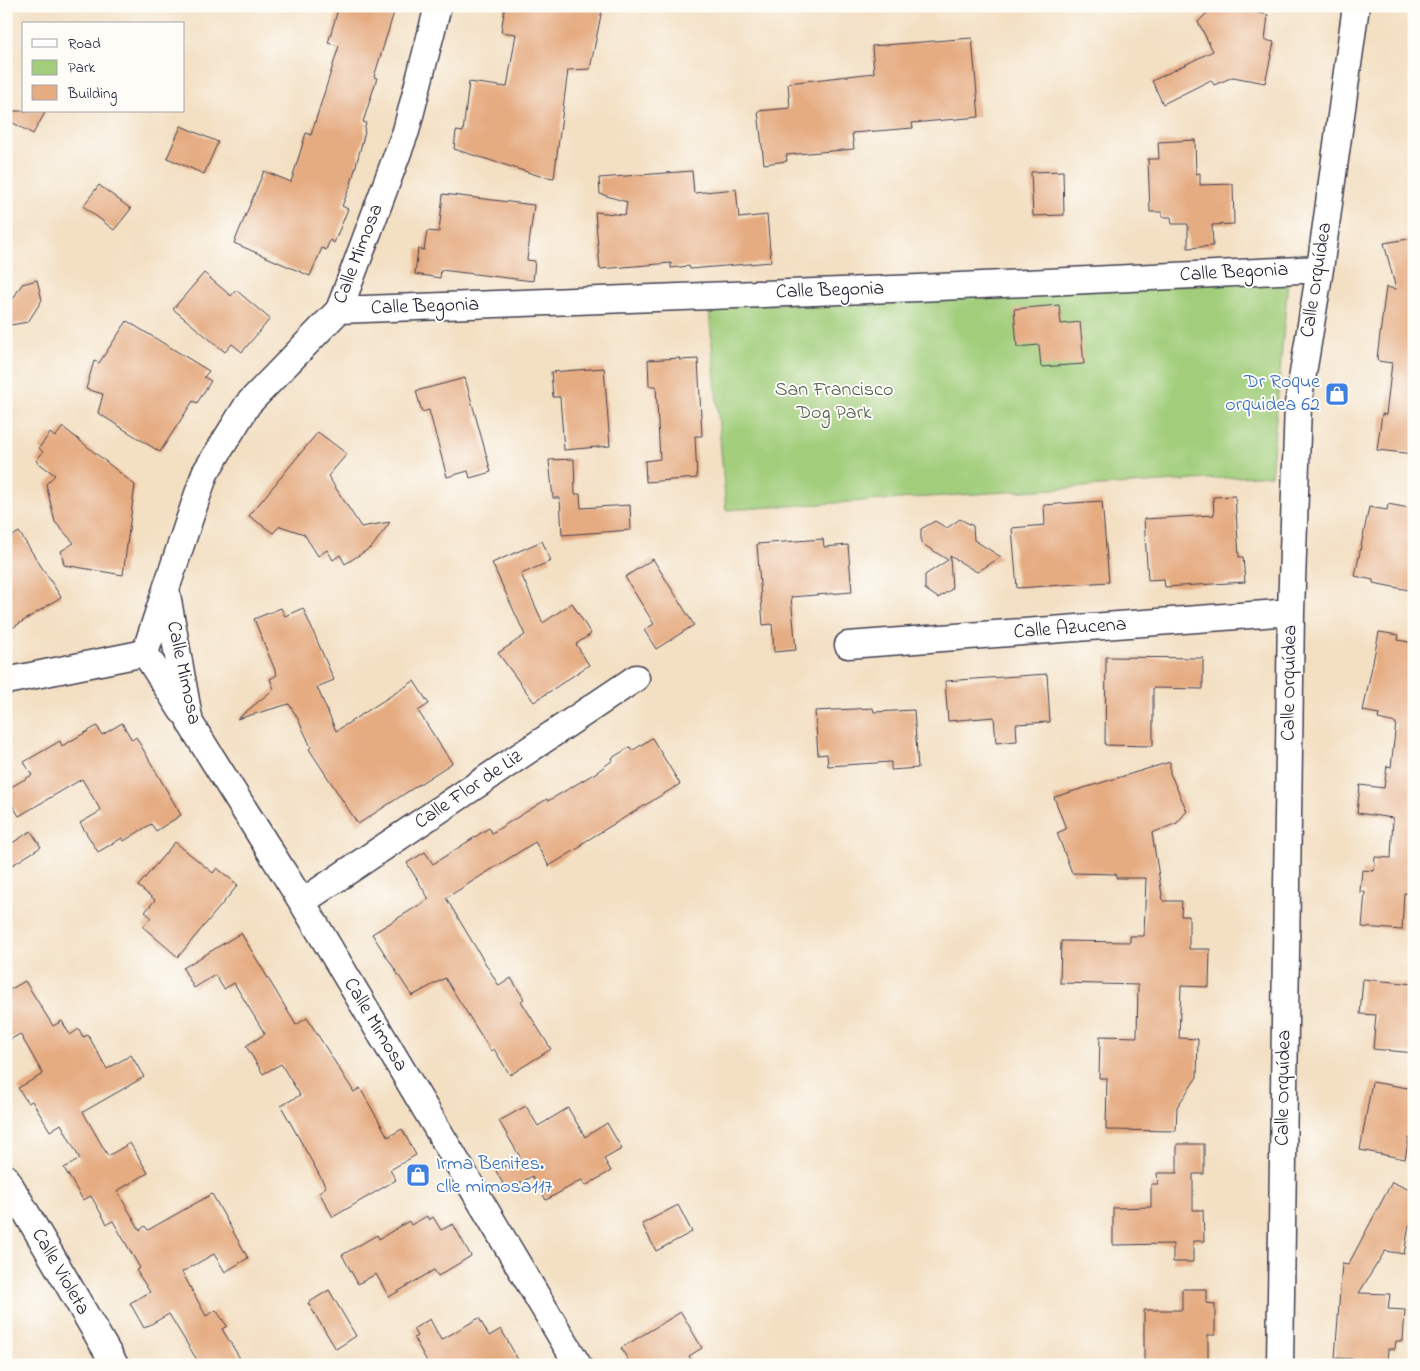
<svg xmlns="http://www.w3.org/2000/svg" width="1420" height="1371" font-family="'Indie Flower',sans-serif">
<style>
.green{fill:#a2ce7b;stroke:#62785b}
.building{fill:#e5ab81}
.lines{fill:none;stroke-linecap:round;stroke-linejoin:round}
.minor-casing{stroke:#413e4f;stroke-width:29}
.minor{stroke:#fff;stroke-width:26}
.labels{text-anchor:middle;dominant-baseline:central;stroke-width:4;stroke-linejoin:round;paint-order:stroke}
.street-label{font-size:20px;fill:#22223b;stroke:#fdfcf7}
.shop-label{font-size:20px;fill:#366cbe;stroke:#fdfcf7;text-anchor:end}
.park-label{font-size:20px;fill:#4f5e51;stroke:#fdfcf7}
</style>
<rect width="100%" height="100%" fill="#fdfcf7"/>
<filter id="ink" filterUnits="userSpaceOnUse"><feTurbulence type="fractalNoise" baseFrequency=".02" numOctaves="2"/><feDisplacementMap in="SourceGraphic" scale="10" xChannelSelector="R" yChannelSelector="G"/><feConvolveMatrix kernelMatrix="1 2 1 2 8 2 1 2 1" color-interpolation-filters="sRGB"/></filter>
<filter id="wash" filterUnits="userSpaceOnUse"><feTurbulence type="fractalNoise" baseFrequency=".0096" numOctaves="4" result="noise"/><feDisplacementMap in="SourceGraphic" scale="20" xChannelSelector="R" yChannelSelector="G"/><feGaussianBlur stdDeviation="1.12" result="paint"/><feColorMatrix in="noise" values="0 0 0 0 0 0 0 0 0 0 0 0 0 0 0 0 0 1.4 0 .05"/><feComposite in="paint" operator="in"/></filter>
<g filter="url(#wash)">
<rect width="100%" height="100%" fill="#f3dfc2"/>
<path class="green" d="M1288,280L1271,475L726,510L709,307Z"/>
<g id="blocks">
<path class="building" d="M339,6H396L374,77L377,78L363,122L366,123L364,131L365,132L351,184L342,206L348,209L334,243L330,240L326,250L322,248L310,276L234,243L264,171L291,182L306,133L311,135L339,46L328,43Z
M505,6H578L602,10L590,69L568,70L554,178L540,176L454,149L456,131L463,132L469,82L507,87L516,34L501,32Z
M1214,6H1255L1254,12L1268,15L1265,40L1274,42L1265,83L1233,77L1214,85L1211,80L1163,104L1152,81L1213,51L1198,22Z
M972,38L979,117L912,123L913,128L852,133L854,149L786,155L787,161L764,164L758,111L790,108L788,83L874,73L872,46Z
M6,111H46L33,134L6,119Z
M181,126L218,142L204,174L167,158Z
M1195,140L1196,174L1200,173V185L1233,184L1234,224L1212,225L1213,246L1188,248V224H1172L1171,217H1162V212H1150L1148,159H1159L1158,142Z
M692,171L694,193L736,189L739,218L767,215L771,262L690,269L689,266L671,268V263L600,269L595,212L625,215L627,202L600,194L599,178Z
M1063,171L1064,215L1033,216L1031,172Z
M99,185L131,209L114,230L83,206Z
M443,194L534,205L527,260L535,261L533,281L441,270L440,278L415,274L418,249L424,250L427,231L439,232Z
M1414,238V454L1377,450L1382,414L1386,415L1392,363L1378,361L1377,358L1386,287L1396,289L1384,243Z
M204,273L231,296L236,290L270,319L242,352L232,344L225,352L173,309Z
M37,280L42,300L28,322L11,325L8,307L22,284Z
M1059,305L1061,324L1080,322L1084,364L1041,367L1039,345L1017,347L1014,309Z
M127,321L209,371L204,377L211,381L197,403L193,401L160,452L98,413L103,394L86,389L94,361L99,363Z
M680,358L679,360L698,359L702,436H695L697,478L646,482L645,461L660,459L656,386H649L648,360Z
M604,368L610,446L564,450L560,397H553L551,372Z
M465,378L491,472L470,478L468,471L447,477L429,410L422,412L416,391Z
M63,427L135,485L123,575L64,565L61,551L74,543L55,522L46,484L55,475L36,461L43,452L39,448L50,433L55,437Z
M318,432L347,454L328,476L361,527L390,522L372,547L345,564L340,555L333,560L327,550L318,556L304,534L280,526L273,533L249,516Z
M574,459L575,494H580L581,508L630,505L631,530L562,535L560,498H553L549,460Z
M1235,496L1239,557H1243L1245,582L1165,587L1164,579L1148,580L1144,519L1214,515L1213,497Z
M1102,501L1109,582L1017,588L1012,528L1045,525L1044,505Z
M1388,504L1414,509V591L1373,583V580L1355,576L1369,507L1387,510Z
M960,519L973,526L974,540L1001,557L977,572L950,556L952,589L938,598L925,589V575L948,560L921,543V529L935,521L947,528Z
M19,532L61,597L6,632V540Z
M823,539L824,547L848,545L852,592L791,597L796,650L774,652L772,624L763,625L757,544Z
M542,541L551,561L521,574L543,623L572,603L591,634L576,644L589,665L534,702L498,653L525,635L492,563Z
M653,559L694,625L656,649L644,630L654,624L625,577Z
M281,608L285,616L303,608L334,680L317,687L336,731L414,681L429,704L418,711L452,763L358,824L309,749L311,747L297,717L289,704L237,719L274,689L270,679L277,675L254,619Z
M1379,632L1399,635L1398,640L1414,643V894L1404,893L1402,930L1362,927L1365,892H1360L1362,870L1374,871L1375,857L1391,858L1393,818L1357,813L1360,785L1384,788L1387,766L1391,767L1396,723L1378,719L1379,714L1363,711Z
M1106,657L1203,658V689L1153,688V746L1105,745Z
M1047,674L1050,722L1016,724L1017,741L996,743L994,717L948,721L945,681Z
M873,708L874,712L914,710L918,768L891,770V762L828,766L827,754L818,755L815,711Z
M122,723L132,740L136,737L181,815L156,831L151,824L124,841L122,838L98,852L80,823L101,811L82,779L19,816L6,795V790L32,775L24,762L60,741L62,746L97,726L102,735Z
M652,738L680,784L581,844L582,846L549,866L535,842L446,898L499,986L511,978L524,999L521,1001L551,1049L510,1075L494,1049L491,1051L445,978L412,996L372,934L429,899L407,863L425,852L433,864L489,828L492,833L547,799L548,801L597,772L613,760L612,758L630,747L632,751Z
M1170,762V773L1187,811L1177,823L1152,833L1163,901H1182L1181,916H1189V949H1210L1209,987L1181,986L1179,1038L1198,1039L1197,1077L1177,1107L1176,1131L1106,1130L1107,1078H1099L1100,1036L1137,1037L1138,985L1060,983L1061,941L1130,942V936H1144L1146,878H1116V874L1072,873L1057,833L1066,829L1054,797Z
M31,831L41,847L6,869V847Z
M175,842L213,873L217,868L238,885L178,957L143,927L151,917L145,912L155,900L138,886Z
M241,933L296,1025L307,1018L354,1092L360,1088L388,1137L402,1129L416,1155L390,1170L396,1180L333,1217L319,1192L326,1187L281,1106L300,1095L281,1064L263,1074L246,1046L265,1034L234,983L224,989L215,975L194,988L183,968Z
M1363,979L1414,984V1053L1373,1049L1376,1015L1360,1014Z
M25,981L53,1026L62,1021L70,1035L79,1029L83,1037L88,1035L107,1069L131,1055L144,1077L83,1112L108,1156L130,1143L148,1173L117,1191L140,1230L145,1226L148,1230L212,1194L248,1258L225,1272L214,1254L182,1272L206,1316L216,1310L227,1326L222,1329L244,1365H200L169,1314L144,1328L130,1303L150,1292L136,1270L140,1268L113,1221L107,1224L91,1196L83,1200L64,1168L80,1159L61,1124L50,1131L32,1101L28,1103L18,1088L43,1074L20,1034L6,1042V992Z
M1372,1082L1414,1089V1139L1409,1138L1405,1159L1360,1150Z
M526,1106L538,1126L568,1108L585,1137L607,1123L622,1149L604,1159L611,1171L585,1186L582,1180L546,1200L532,1176L507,1191L496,1171L520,1157L499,1121Z
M1177,1144H1204V1174H1193V1210H1203L1204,1241H1193V1262H1173V1244L1113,1245V1208L1151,1207V1184H1158L1157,1173H1177Z
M1392,1182L1414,1192V1226L1409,1225L1404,1254L1385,1251L1359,1293L1390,1294L1388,1309L1405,1310L1403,1341H1396L1395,1349H1388L1387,1361L1335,1358L1342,1264L1348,1265Z
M678,1205L692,1232L656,1251L642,1224Z
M427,1216L429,1220L433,1217L441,1230L453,1224L471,1256L438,1276L434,1270L389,1297L376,1274L358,1284L342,1255L377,1235L379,1239L409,1221L411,1225Z
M1182,1289H1206V1303L1215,1304V1335H1208V1359H1201V1365H1144V1310H1182Z
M329,1290L356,1336L336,1349L308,1303Z
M681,1312L702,1348L689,1356L694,1365H631L621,1348Z
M479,1318L489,1336L501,1329L521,1365H429L414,1338L417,1336L413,1329L430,1319L441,1340Z"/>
</g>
</g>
<g filter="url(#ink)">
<use href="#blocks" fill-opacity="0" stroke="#413e4f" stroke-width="1"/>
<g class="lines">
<g class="minor-casing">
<path id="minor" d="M438,6L406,131L339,310L248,404L205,473L166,589L190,723L302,902L578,1365
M339,310L918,288L1320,269
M848,645L1291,612
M145,653L182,711
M145,653L165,592
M6,681L145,653
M302,902L636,678
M6,1178L115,1365
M1280,1365L1291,612L1298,404L1320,269L1356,6"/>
</g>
<use href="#minor" class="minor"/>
</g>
</g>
<defs>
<g id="shop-square" transform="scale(1.25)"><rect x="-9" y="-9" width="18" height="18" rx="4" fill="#3f7fe0" stroke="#fdfcf7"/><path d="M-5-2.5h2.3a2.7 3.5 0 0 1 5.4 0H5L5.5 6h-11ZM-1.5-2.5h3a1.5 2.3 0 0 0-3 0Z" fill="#fff"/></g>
</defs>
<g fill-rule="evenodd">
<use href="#shop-square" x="1337" y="394"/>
<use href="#shop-square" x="418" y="1175"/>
</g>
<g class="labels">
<g class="street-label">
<text transform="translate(359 254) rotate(-69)">Calle Mimosa</text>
<text transform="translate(1234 273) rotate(-3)">Calle Begonia</text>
<text transform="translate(1317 280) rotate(-81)">Calle Orquídea</text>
<text transform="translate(830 291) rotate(-2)">Calle Begonia</text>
<text transform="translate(425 307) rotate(-2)">Calle Begonia</text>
<text transform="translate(1070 629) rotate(-4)">Calle Azucena</text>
<text transform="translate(183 673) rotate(78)">Calle Mimosa</text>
<text transform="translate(1290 683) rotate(-89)">Calle Orquídea</text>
<text transform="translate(469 790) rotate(-34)">Calle Flor de Liz</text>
<text transform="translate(375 1025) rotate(59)">Calle Mimosa</text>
<text transform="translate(1284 1088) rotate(-89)">Calle Orquídea</text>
<text transform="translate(60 1272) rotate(60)">Calle Violeta</text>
</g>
<g class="shop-label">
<text x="1320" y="382">Dr Roque<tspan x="1320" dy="23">orquidea 62</tspan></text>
<text x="436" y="1164" text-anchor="start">Irma Benites.<tspan x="436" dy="23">clle mimosa117</tspan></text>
</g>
<g class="park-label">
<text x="834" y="390">San Francisco<tspan x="834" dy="23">Dog Park</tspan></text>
</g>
</g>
<rect width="1420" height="1371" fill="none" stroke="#fdfcf7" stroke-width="25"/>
<rect x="22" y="22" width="162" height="90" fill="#fdfcf7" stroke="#a5a5ac"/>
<rect x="32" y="39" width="25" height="8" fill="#ffffff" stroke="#a5a5ac"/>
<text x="68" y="48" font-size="15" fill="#22223b">Road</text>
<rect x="32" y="60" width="25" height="15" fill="#a2ce7b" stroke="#a5a5ac"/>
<text x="68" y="72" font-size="15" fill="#22223b">Park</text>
<rect x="32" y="85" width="25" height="15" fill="#e5ab81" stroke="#a5a5ac"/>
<text x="68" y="98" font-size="15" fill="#22223b">Building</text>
</svg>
